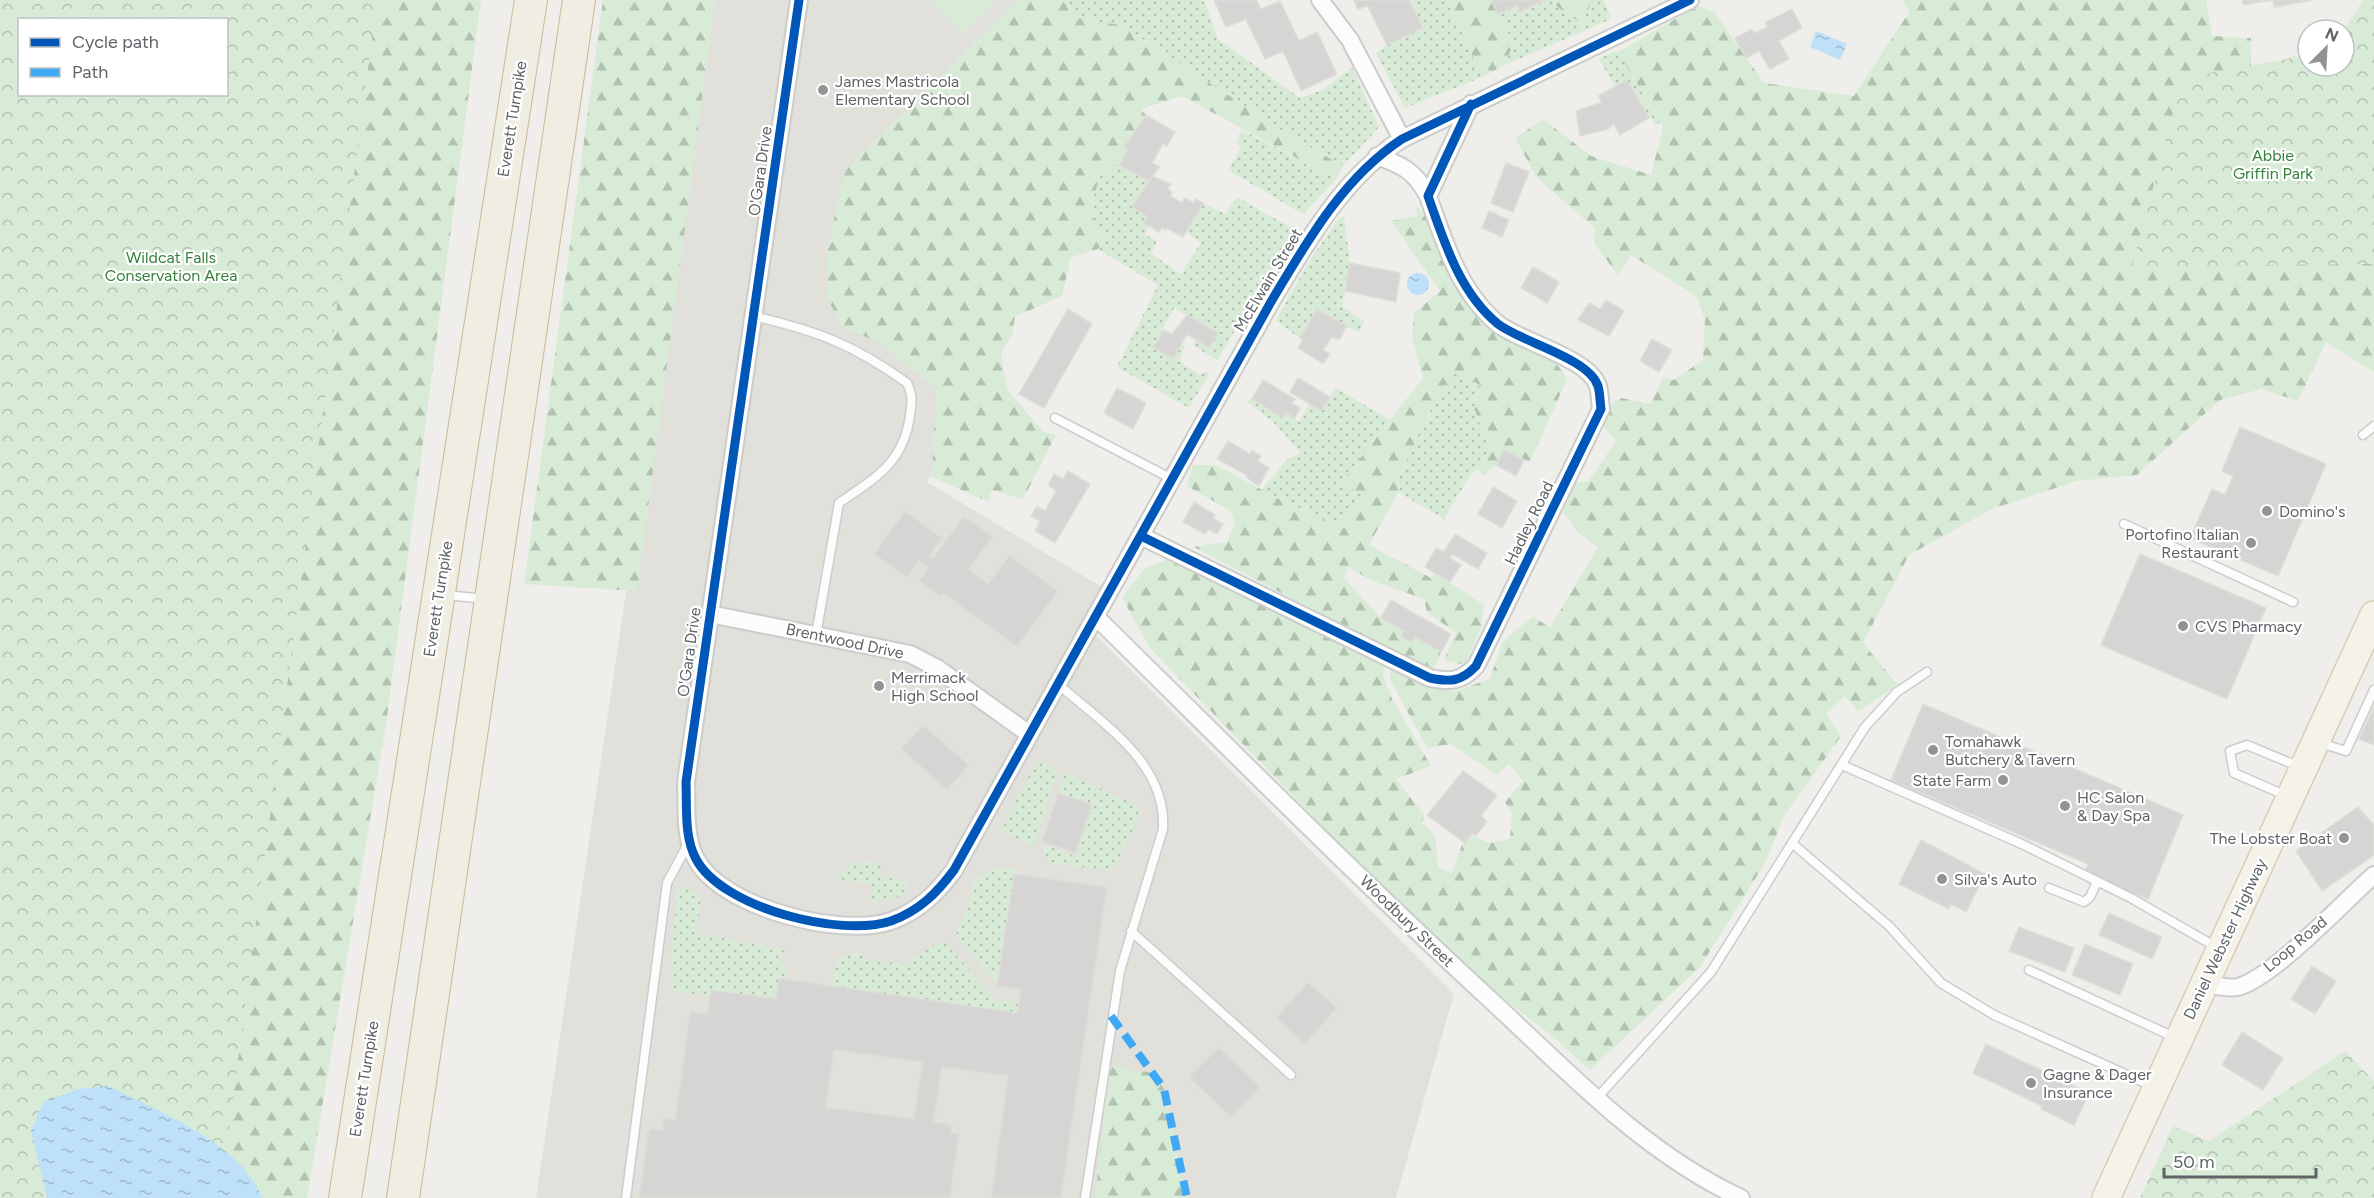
<svg xmlns="http://www.w3.org/2000/svg" width="2374" height="1198" font-family="Figtree,sans-serif">
<style>
.education{fill:#e2e0da}
.grass{fill:url(#grass-dots)}
.forest{fill:url(#forest-firs);fill-rule:evenodd}
.park{fill:url(#park-crowns);fill-rule:evenodd}
.pitch{fill:#d8ebd6}
.water{fill:url(#water-ripples)}
.building{fill:#d6d5d3;stroke:#deddd9;stroke-width:1.5;fill-rule:evenodd}
.lines{fill:none;stroke-linecap:round;stroke-linejoin:round}
.service-casing{stroke:#cbcccc;stroke-width:11}
.minor-casing{stroke:#cbcccc;stroke-width:20}
.primary-casing{stroke:#d7ceb8;stroke-width:30}
.motorway-casing{stroke:#c8b996;stroke-width:34}
.service{stroke:#fdfcfc;stroke-width:8}
.minor{stroke:#fdfcfc;stroke-width:16}
.primary{stroke:#f4f2e9;stroke-width:27}
.motorway{stroke:#f0ede3;stroke-width:32}
.quiet{stroke:#3fa9f5;stroke-width:8;stroke-dasharray:15 8;stroke-linecap:butt}
.cycleway-casing{stroke:#fff;stroke-width:13}
.cycleway{stroke:#0057b8;stroke-width:9}
.poi-dot{fill:#919496;stroke:#fff;stroke-width:2}
.labels{text-anchor:middle;dominant-baseline:central;stroke-width:4.5;stroke-linejoin:round;paint-order:stroke}
.poi-label{font-size:16px;fill:#5f6368;stroke:#fff;text-anchor:start}
.street-label{font-size:16px;fill:#5f6368;stroke:#fff}
.park-label{font-size:16px;fill:#348238;stroke:#fff}
</style>
<defs>
<pattern id="grass-dots" width="8" height="8" patternUnits="userSpaceOnUse" patternTransform="scale(1.5)"><rect width="8" height="8" fill="#d8ebd6"/><path d="M2 2h.1M6 6h.1" fill="none" stroke="#b2c2b1" stroke-width="1.8" stroke-linecap="round"/></pattern>
<pattern id="forest-firs" width="22" height="20" patternUnits="userSpaceOnUse" patternTransform="scale(1.5)"><rect width="22" height="20" fill="#d8ebd6"/><path d="M5 1l3.5 6h-7zM16 11l3.5 6h-7z" fill="#b2c2b1"/></pattern>
<pattern id="park-crowns" width="20" height="18" patternUnits="userSpaceOnUse" patternTransform="scale(1.5)"><rect width="20" height="18" fill="#d8ebd6"/><path d="M2 6a3 3 0 1 1 6 0M12 15a3 3 0 1 1 6 0" fill="none" stroke="#b2c2b1"/></pattern>
<pattern id="water-ripples" width="26" height="14" patternUnits="userSpaceOnUse" patternTransform="scale(1.5)"><rect width="26" height="14" fill="#bfe0f9"/><path d="M2 4q2-2 4 0t4 0M15 11q2-2 4 0t4 0" fill="none" stroke="#9eb9cd"/></pattern>
</defs>
<rect width="100%" height="100%" fill="#efeeea"/>
<path class="education" d="M714,0H1028L982,387L927,482L1102,587L1083,622L1454,994L1396,1198H536Z"/>
<path class="grass" d="M1065,0H1204L1218,39L1300,98L1322,90L1352,67L1379,127L1343,166L1289,135L1121,25L1074,18Z
M1409,0H1447L1482,77L1405,108L1376,53L1387,45L1422,28Z
M1544,0H1557L1553,2L1581,24L1592,0H1604L1611,19L1505,65L1513,44L1498,14L1517,5Z
M1614,51L1618,52L1660,122L1655,126L1652,117L1647,119L1627,81L1615,87L1599,59Z
M1242,130L1336,179L1303,214L1228,170L1241,147L1236,143Z
M1115,163L1148,181L1132,207L1148,217L1144,223L1149,226L1144,234L1157,241L1151,254L1181,274L1201,243L1186,232L1203,203L1225,214L1237,197L1295,230L1217,360L1193,345L1196,340L1209,347L1217,333L1174,308L1153,347L1173,359L1182,344L1185,346L1179,361L1200,375L1205,372L1209,374L1189,408L1117,367L1158,285L1098,249L1105,239L1093,225L1094,196L1100,176L1108,173Z
M1340,217H1344L1350,263L1342,306L1364,321L1359,333L1318,309L1300,338L1276,321L1277,318L1310,260Z
M1456,371L1480,385L1474,408L1489,448L1482,465L1471,474L1444,519L1398,492C1397,458 1437,401 1456,371Z
M1336,388L1390,420L1341,483L1365,495L1334,524L1261,490L1288,459L1301,453L1273,422L1247,402L1252,399L1283,417L1286,413L1299,422L1309,404L1321,411Z
M1037,761L1058,771L1033,847L1001,830Z
M1063,772L1139,806L1140,816L1112,871L1051,863L1043,852L1046,845L1074,856L1091,804L1058,793Z
M870,862L881,865L879,876L905,881L908,888L907,894L877,902L870,901L872,885L835,878L852,863Z
M1015,868L998,981H995L956,936C959,918 974,906 971,888C985,866 991,869 1015,868Z
M681,887L688,888L701,897L697,933L783,950L785,953L779,955L778,959L787,970L788,979L779,978L776,999L711,990L710,996L673,991L672,946L677,892Z
M937,943H945L1000,1004L1007,999L1019,1004L1017,1013L833,986L834,970L843,955L857,952L868,960L905,964Z"/>
<path class="forest" d="M0,0H481L387,717L307,1198H0ZM20,20H226V94H20Z
M603,0H715L637,591L524,584Z
M1018,0H1065L1074,18L1121,25L1289,135L1343,166L1336,179L1182,96L1141,109L1146,115L1125,147L1128,150L1119,165L1115,163L1108,173L1100,176L1094,196L1093,225L1105,239L1098,249L1071,257L1062,296L1015,317L1012,335L1001,353L1007,389L1043,432L1056,435L1023,499L991,490L989,502L932,477L936,389L880,343L843,327L827,298V254L844,171Z
M1447,0H1491L1513,44L1505,65L1482,77Z
M1557,0H1592L1582,24L1552,3Z
M1902,0H2206L2212,36L2251,38V73L2295,56L2374,118V372L2326,342L2298,401L2261,389L2220,400L2137,475L2077,481L1992,509L1909,555L1863,643L1898,685L1858,711L1845,696L1826,714L1841,736L1784,816L1765,863L1700,967L1590,1070L1551,1035L1463,967L1326,830L1149,647L1122,597L1145,568L1180,555L1387,657L1383,676L1392,699L1431,766L1396,779L1424,815L1422,823L1435,835L1438,867L1452,873L1466,833L1489,843L1510,839L1512,814L1505,802L1523,781L1509,764L1497,775L1451,744L1427,748L1390,679L1391,669L1453,692L1490,679L1503,641L1533,616L1550,628L1598,547L1579,533L1563,512L1574,483L1588,482L1616,441L1602,426L1610,405L1622,398L1651,404L1663,378L1674,380L1703,360L1705,319L1696,296L1631,255L1618,275L1594,243L1595,228L1537,178L1515,138L1543,119L1591,156L1651,175L1663,127L1618,52L1698,6L1714,12L1764,83L1854,96L1910,11Z
M1416,205C1436,227 1432,232 1441,258C1449,279 1476,314 1493,328C1517,348 1552,348 1567,379L1530,462L1504,450L1496,465L1483,476L1478,469L1482,465L1489,448L1474,408L1480,385L1456,372L1427,416L1398,479V492L1369,545L1431,578L1435,573L1484,605L1481,627L1465,665L1444,660L1456,633L1427,612L1424,599L1370,580L1347,566L1344,578L1381,618L1404,631L1401,636L1415,637L1441,652L1432,672L1194,547L1227,542L1235,524L1231,511L1187,486L1193,465H1216L1279,499L1334,524L1365,496L1341,483L1423,378L1412,338L1414,313L1440,291L1391,221L1417,216Z
M1110,1064L1131,1071L1152,1072L1164,1089L1187,1198H1095Z"/>
<path class="park" d="M0,0H377L220,1198H0ZM20,20H226V94H20Z
M2363,0H2374V264L2132,267L2182,78L2308,55V66H2344V30Z
M2345,1051L2374,1081V1198H2140L2173,1126L2209,1141Z"/>
<path class="pitch" d="M930,0H996L963,33Z"/>
<path class="water" d="M1816,31L1847,44L1840,60L1810,47Z
M1407 284a11 11 0 1 1 22 0a11 11 0 1 1-22 0Z
M108,1086C157,1110 242,1144 262,1198H47L31,1131L43,1102L79,1089Z"/>
<path class="building" d="M1214,0H1256L1261,9L1280,1L1299,41L1317,32L1337,74L1301,91L1283,51L1265,59L1246,19L1226,27Z
M1354,0H1409L1423,28L1387,45L1367,5L1358,10Z
M1491,0H1544L1520,12L1517,5L1498,14Z
M2242,0H2313L2274,7L2273,0L2243,5Z
M1792,9L1802,28L1779,41L1789,59L1770,69L1759,51L1746,58L1735,38L1752,29L1755,33L1767,27L1766,22Z
M1627,80L1649,118L1620,135L1614,124L1608,129L1580,136L1576,111L1602,102L1598,96Z
M1146,115L1175,132L1167,146L1163,144L1152,163L1160,167L1148,181L1119,165L1128,150L1124,147Z
M1506,163L1529,172L1513,212L1491,203Z
M1152,176L1171,184L1167,189L1172,192L1170,196L1182,203L1185,198L1194,203L1196,199L1203,203L1183,237L1167,228L1166,230L1161,228L1159,232L1144,223L1148,217L1132,207Z
M1489,211L1509,220L1502,237L1482,228Z
M1350,263L1400,273L1396,302L1345,291Z
M1533,267L1559,282L1547,303L1521,288Z
M1606,300L1624,311L1609,336L1578,320L1589,303L1600,309Z
M1068,309L1092,324L1044,408L1019,394Z
M1317,309L1347,326L1339,340L1332,337L1323,350L1330,354L1323,364L1298,348L1303,340L1300,338Z
M1187,315L1218,333L1209,348L1187,334L1173,359L1153,347L1164,330L1172,334Z
M1652,339L1672,350L1659,372L1640,361Z
M1298,378L1330,397L1321,411L1290,392Z
M1263,380L1295,399L1292,403L1300,408L1295,418L1286,413L1283,418L1252,399Z
M1117,388L1146,403L1133,429L1104,413Z
M2240,427L2326,464L2278,576L2190,538L2212,489L2225,495L2233,476L2222,471Z
M1228,441L1250,454L1252,450L1261,456L1258,461L1269,468L1259,486L1246,477L1247,475L1217,459Z
M1504,450L1524,460L1516,476L1496,465Z
M1068,471L1090,484L1055,543L1035,531L1040,521L1031,516L1037,506L1045,511L1056,491L1048,485L1054,474L1063,479Z
M1493,487L1517,501L1502,528L1478,514Z
M1194,502L1215,515L1213,518L1223,524L1217,534L1208,529L1205,534L1183,522Z
M905,511L942,538L929,556L933,558L964,516L992,537L969,569L988,584L1009,555L1058,591L1017,647L944,593L941,597L919,581L929,567L919,561L907,577L874,554Z
M1455,534L1487,553L1478,569L1452,554L1450,558L1461,565L1450,582L1425,567L1436,548L1444,552Z
M2140,554L2266,608L2227,699L2101,645Z
M1391,600L1451,634L1441,652L1415,637L1412,642L1401,636L1404,631L1381,618Z
M1923,704L2183,815L2148,899L2085,872L2088,864L1891,780Z
M2374,707V745L2359,739Z
M923,725L969,765L947,790L901,749Z
M1463,771L1497,795L1481,816L1487,821L1476,836L1472,833L1465,843L1427,815Z
M1058,793L1092,804L1076,853L1042,842Z
M2358,807L2374,825V855L2322,891L2296,851Z
M1921,840L1985,874L1966,912L1951,904L1949,909L1899,884Z
M1014,874L1107,887L1061,1198H991L1008,1076L942,1067L934,1122L952,1125L951,1133L959,1134L950,1198H639L649,1128L662,1130L664,1118L675,1120L690,1012L707,1014L711,990L776,999L779,978L1017,1013L1021,989L997,986ZM834,1050L922,1062L914,1119L826,1107Z
M2109,913L2162,937L2152,959L2099,935Z
M2019,927L2074,948L2065,972L2009,951Z
M2085,944L2133,964L2120,995L2072,975Z
M2312,966L2336,981L2315,1014L2291,999Z
M1308,982L1337,1008L1305,1044L1276,1018Z
M2242,1032L2283,1058L2263,1090L2222,1065Z
M1986,1044L2089,1093L2074,1125L2041,1109L2042,1106L1973,1073Z
M1219,1047L1260,1087L1231,1117L1189,1077Z"/>
<g class="lines">
<g class="service-casing">
<path id="service" d="M753,316C817,331 853,344 907,383C913,395 912,402 910,415C904,463 875,478 839,503L816,635
M1055,418L1172,479
M2363,435L2374,426
M2124,524L2293,602
M445,595L486,599
M1058,684C1103,724 1167,763 1163,829L1120,971L1085,1198
M2320,743L2346,751L2374,690
M1842,765L2024,845L2131,898L2216,947
M2287,796L2234,773L2230,751L2247,745L2300,767
M1793,844L1889,926L1941,983L1994,1015L2154,1087
M2049,888L2084,902L2090,897L2097,882
M1131,931L1291,1075
M2029,970L2176,1038
M1597,1098L1711,972L1865,727L1897,692L1927,672
M626,1198L667,883L688,844"/>
</g>
<g class="minor-casing">
<path id="minor" d="M799,0L686,782C687,807 684,837 696,859C722,908 841,938 891,921C919,911 937,893 954,870L1272,300C1308,240 1343,178 1402,139L1690,0
M1320,0L1350,40L1402,139
M1377,156C1402,165 1415,171 1428,196
M1141,536L1430,678C1450,682 1461,682 1476,666L1601,409C1600,402 1600,393 1598,386C1589,358 1521,342 1498,324C1459,292 1444,241 1428,196L1471,104
M710,614L910,654L937,668L1029,734
M1096,617C1228,747 1359,879 1496,1005C1571,1075 1646,1154 1741,1198
M2205,984C2215,985 2228,989 2238,987C2274,977 2343,902 2374,875"/>
</g>
<g class="primary-casing">
<path id="primary" d="M2106,1198L2374,615"/>
</g>
<g class="motorway-casing">
<path id="motorway" d="M345,1198L531,0
M403,1198L579,0"/>
</g>
<use href="#service" class="service"/>
<use href="#minor" class="minor"/>
<use href="#primary" class="primary"/>
<use href="#motorway" class="motorway"/>
<path class="quiet" d="M1111,1016L1164,1089L1187,1198"/>
<g class="cycleway-casing">
<path id="cycleway" d="M799,0L686,782C687,807 684,837 696,859C722,908 841,938 891,921C919,911 937,893 954,870L1272,300C1308,240 1343,178 1402,139L1690,0
M1141,536L1430,678C1450,682 1461,682 1476,666L1601,409C1600,402 1600,393 1598,386C1589,358 1521,342 1498,324C1459,292 1444,241 1428,196L1471,104"/>
</g>
<use href="#cycleway" class="cycleway"/>
</g>
<g class="poi-dot">
<circle cx="823" cy="90" r="6"/>
<circle cx="2267" cy="511" r="6"/>
<circle cx="2251" cy="543" r="6"/>
<circle cx="2183" cy="626" r="6"/>
<circle cx="879" cy="686" r="6"/>
<circle cx="1933" cy="750" r="6"/>
<circle cx="2003" cy="780" r="6"/>
<circle cx="2065" cy="806" r="6"/>
<circle cx="2344" cy="838" r="6"/>
<circle cx="1942" cy="879" r="6"/>
<circle cx="2031" cy="1083" r="6"/>
</g>
<g class="labels">
<g class="poi-label">
<text x="835" y="81">James Mastricola<tspan x="835" dy="18">Elementary School</tspan></text>
<text x="2279" y="511">Domino's</text>
<text x="2239" y="534" text-anchor="end">Portofino Italian<tspan x="2239" dy="18">Restaurant</tspan></text>
<text x="2195" y="626">CVS Pharmacy</text>
<text x="891" y="677">Merrimack<tspan x="891" dy="18">High School</tspan></text>
<text x="1945" y="741">Tomahawk<tspan x="1945" dy="18">Butchery &amp; Tavern</tspan></text>
<text x="1991" y="780" text-anchor="end">State Farm</text>
<text x="2077" y="797">HC Salon<tspan x="2077" dy="18">&amp; Day Spa</tspan></text>
<text x="2332" y="838" text-anchor="end">The Lobster Boat</text>
<text x="1954" y="879">Silva's Auto</text>
<text x="2043" y="1074">Gagne &amp; Dager<tspan x="2043" dy="18">Insurance</tspan></text>
</g>
<g class="street-label">
<text transform="translate(512 119) rotate(-81)">Everett Turnpike</text>
<text transform="translate(760 171) rotate(-82)">O'Gara Drive</text>
<text transform="translate(1268 280) rotate(-59)">McElwain Street</text>
<text transform="translate(1529 523) rotate(-64)">Hadley Road</text>
<text transform="translate(438 599) rotate(-81)">Everett Turnpike</text>
<text transform="translate(845 641) rotate(12)">Brentwood Drive</text>
<text transform="translate(689 652) rotate(-82)">O'Gara Drive</text>
<text transform="translate(1407 921) rotate(44)">Woodbury Street</text>
<text transform="translate(2225 939) rotate(-65)">Daniel Webster Highway</text>
<text transform="translate(2295 944) rotate(-40)">Loop Road</text>
<text transform="translate(364 1079) rotate(-81)">Everett Turnpike</text>
</g>
<g class="park-label">
<text x="2273" y="155">Abbie<tspan x="2273" dy="18">Griffin Park</tspan></text>
<text x="171" y="257">Wildcat Falls<tspan x="171" dy="18">Conservation Area</tspan></text>
</g>
</g>
<rect x="18" y="18" width="210" height="78" fill="#ffffff" stroke="#bfc1c3" stroke-width="1.5"/>
<rect x="30" y="38" width="30" height="9" fill="#0057b8" stroke="#bfc1c3" stroke-width="1.5"/>
<text x="72" y="48" font-size="18" fill="#5f6368">Cycle path</text>
<rect x="30" y="68" width="30" height="9" fill="#3fa9f5" stroke="#bfc1c3" stroke-width="1.5"/>
<text x="72" y="78" font-size="18" fill="#5f6368">Path</text>
<g transform="translate(2326 48) rotate(24)"><circle r="28" fill="#ffffff" stroke="#bfc1c3" stroke-width="1.5"/>
<path d="M0-4.5L10 22L0 15L-10 22Z" fill="#919496"/>
<text y="-9" font-size="16" font-weight="bold" text-anchor="middle" fill="#5f6368">N</text>
</g>
<path d="M2164 1168v9h152v-9" fill="none" stroke="#5f6368" stroke-width="3"/>
<text x="2173" y="1168" font-size="18" fill="#5f6368" stroke="#ffffff" stroke-width="4.5" paint-order="stroke">50 m</text>
</svg>
